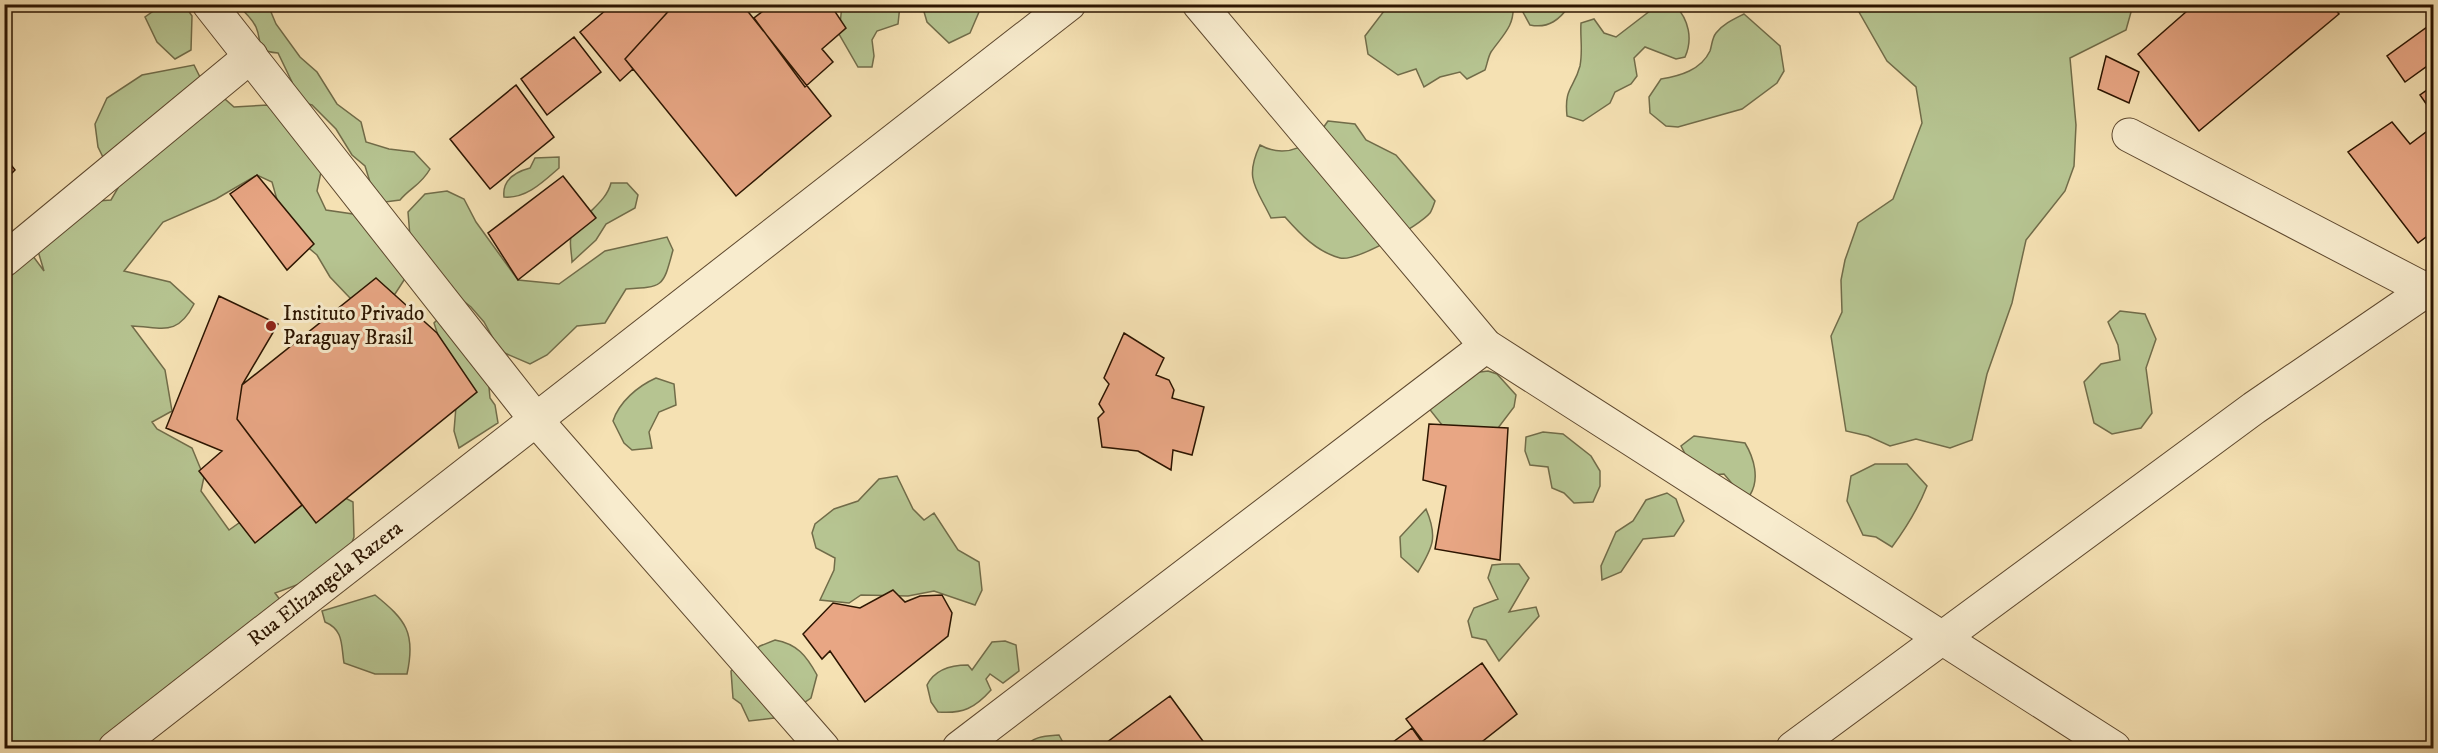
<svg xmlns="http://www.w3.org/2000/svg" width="2438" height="753" font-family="'IM FELL DW Pica',serif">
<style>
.green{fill:#b6c491;stroke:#716c49;stroke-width:1.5}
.building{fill:#e8a684;stroke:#2c1501;stroke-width:1.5}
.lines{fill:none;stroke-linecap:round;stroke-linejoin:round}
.minor-casing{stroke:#5e482e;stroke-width:35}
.minor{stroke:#f8ecce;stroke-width:33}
.poi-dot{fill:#8f2418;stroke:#f8ecce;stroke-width:2}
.labels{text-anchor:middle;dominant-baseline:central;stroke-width:6;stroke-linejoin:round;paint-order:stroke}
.poi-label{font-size:21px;fill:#2c1501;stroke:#f8ecce;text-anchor:start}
.street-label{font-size:21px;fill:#2c1501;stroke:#f8ecce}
</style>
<rect width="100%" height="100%" fill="#f5e1b3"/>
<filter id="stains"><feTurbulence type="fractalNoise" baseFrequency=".00333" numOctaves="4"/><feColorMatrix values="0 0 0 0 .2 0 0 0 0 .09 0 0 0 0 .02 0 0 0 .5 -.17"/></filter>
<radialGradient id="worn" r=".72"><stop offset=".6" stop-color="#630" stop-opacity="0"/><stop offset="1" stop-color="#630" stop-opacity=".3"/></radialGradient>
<path class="green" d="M1659,4L1675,5C1689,20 1693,39 1685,57L1676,59L1645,47L1634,58L1637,76L1631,84L1615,92L1610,103L1583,121L1567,116C1564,87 1574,89 1580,66C1583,50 1580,38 1581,23L1594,19L1604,33L1616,37Z
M162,5L188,10L192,16L191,50L175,59L157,42L145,17Z
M237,5H268L276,24L300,57L317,72L337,104L361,122L366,142L389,149L414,152L430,169C421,185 411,187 400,200L385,202L370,182L365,166L352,155L336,129L312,105L297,101L292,82L278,53C254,51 263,43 256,27C252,19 244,11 237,5Z
M842,5H900L898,24L877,31L872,40L874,56L872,67H858L839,34Z
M922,5V4L982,5L970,33L949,43L927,22Z
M1394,5H1513C1515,26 1502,36 1491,52C1488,57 1487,65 1485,70L1467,79L1460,72L1440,77L1424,87L1416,69L1398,75L1368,54L1365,36L1384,11Z
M1519,5H1570C1560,19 1549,29 1530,25Z
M1862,5H2133L2126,30L2070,58L2076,125L2074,166L2065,191L2026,240L2012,303L1987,374L1972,440L1950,448L1916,439L1890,446L1868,436L1846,431L1831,336L1842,312L1841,280L1845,260L1858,223L1893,199L1922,123L1916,87L1887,61L1859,12Z
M1744,14L1780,46L1784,71L1777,83L1742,109L1678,127L1666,126L1650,113L1649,97L1661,79C1680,76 1701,70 1710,51C1712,45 1712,38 1716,33C1723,24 1734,19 1744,14Z
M194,65L200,77L234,107L268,105L321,172L317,191L326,210L353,214L406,277L395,294L350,298L330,277L317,255L285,228L272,182L257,175L216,199L163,222L124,271L170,282L194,304C177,337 162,327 132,326L165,370L172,411L152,422L157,429L192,448L204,477L201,491L229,530L239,523L262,524L286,518L302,505L334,492L353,502L354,537L346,559L302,583L275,593L290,613L115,748H5V260L24,244L44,271L38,251L83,202L111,200L118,188L98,147L95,124L107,98L142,75Z
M1328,121L1355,124L1366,140L1396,155L1435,201C1434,204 1432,210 1430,213C1419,226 1356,262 1340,258C1317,252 1300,234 1285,217L1271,218C1256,187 1244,179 1260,145C1287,160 1313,145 1328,121Z
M559,157V168C543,182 526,199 504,197C502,180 515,172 530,168L535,158Z
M611,183H627L638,195L635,208L606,224L596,240L572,262C572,255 569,243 571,237C580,215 606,204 611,183Z
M447,191L464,199L476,222L518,280L559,284L605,251L667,237L673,250C663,287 664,287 626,289L605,323L577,326L547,355L530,364L500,351L484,322L471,307L447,288L411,249L408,212L425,194Z
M446,311L485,344L490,398L495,405L498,423L459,448L454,431L458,382L444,354L434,323Z
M2120,311L2145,314L2156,339L2146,368L2152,413L2141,428L2112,434L2094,423L2084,382L2101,364L2120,360L2118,345L2108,322Z
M1488,371L1497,374L1516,395L1514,407L1498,428L1446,430L1427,406L1472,373Z
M656,378L674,384L676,405L659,412L649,432L652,448L632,450L624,443L613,421C619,402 638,386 656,378Z
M1543,432L1563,434L1591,456L1600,471V486L1593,502L1574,503L1564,493L1552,488L1548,467L1530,465L1525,451L1526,437Z
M1694,436L1745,443C1754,458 1760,479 1750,495L1740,493L1724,474C1701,477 1690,465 1681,446Z
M1875,464H1907L1927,486C1918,509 1906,528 1892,547L1876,537L1863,535L1847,501L1851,476Z
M897,476L913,509L924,520L934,513L958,550L979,562L982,590L975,605L934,591L908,596L861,595L849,603L820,600L834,570L835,558L816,548L812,533L815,524L834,509L858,501L879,479Z
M1667,493L1676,499L1684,521L1674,536L1643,539L1621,572L1602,580L1601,566L1616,532L1633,521L1646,500Z
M1426,509C1438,537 1433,547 1418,572L1401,557L1400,537Z
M1503,564H1519L1529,578L1509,612L1536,607L1539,616L1499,661L1486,640L1472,637L1468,621L1474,608L1498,599L1488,578L1492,565Z
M375,595C406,620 416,633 407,674H375L344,663C341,645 344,630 325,622L322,611Z
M775,640C797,644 806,655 817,675L811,698L783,717L749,721L741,704L733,698L731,671L760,646Z
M1005,641L1016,645L1019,671L1003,683L990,674L986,679L991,690C975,708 963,714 938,712L931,702L927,685C935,669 951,665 968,665L972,670L992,642Z
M1059,735L1066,748H1025C1031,736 1047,736 1059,735Z"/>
<path class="building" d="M613,4H675L625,59L633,69L620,81L580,32Z
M675,4H742L831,116L736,196L625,59Z
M772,4H830L846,28L822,49L833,62L805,87L754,18Z
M2195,4H2331L2339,14L2199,131L2138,54Z
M2434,22V61L2405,82L2387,56Z
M574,37L601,72L547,115L521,79Z
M2106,56L2139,72L2129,103L2098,89Z
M516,85L554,137L490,189L450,139Z
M2434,85V115L2420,95Z
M2392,122L2410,144L2434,126V231L2418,243L2348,152Z
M4,156L15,170L4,181Z
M257,175L314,244L287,270L230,194Z
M563,176L596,218L518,280L488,233Z
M376,278L437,333L477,392L316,523L237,419L242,385Z
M219,296L278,324L242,385L237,419L302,505L255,543L199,471L222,451L166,428Z
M1124,333L1164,358L1156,375L1169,380L1174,390L1172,398L1204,407L1192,455L1173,450L1171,470L1138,451L1102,447L1098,418L1104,412L1099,404L1109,384L1104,378Z
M1429,424L1508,428L1500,560L1435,549L1446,486L1423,480Z
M893,590L905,602L920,596L942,595L952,613L948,636L865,702L830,651L822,659L803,634L833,603L860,608Z
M1482,663L1517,714L1474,748H1428L1406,719Z
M1170,696L1208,748H1099Z
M1412,728L1426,748H1385Z"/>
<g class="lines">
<g class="minor-casing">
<g id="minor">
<path d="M209,4L537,421L823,748"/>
<path d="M1199,4L1486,346L2114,748"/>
<path d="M2129,135L2426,290"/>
<path d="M4,260L251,56"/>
<path id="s1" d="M115,748L1069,4"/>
<path d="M959,748L1486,346"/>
<path d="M1793,748L2254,408L2434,285"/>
</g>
</g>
<use href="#minor" class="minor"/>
</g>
<circle class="poi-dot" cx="271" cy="326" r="6"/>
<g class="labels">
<g class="poi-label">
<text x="283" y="314">Instituto Privado<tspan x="283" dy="24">Paraguay Brasil</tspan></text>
</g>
<g class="street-label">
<text stroke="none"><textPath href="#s1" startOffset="267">Rua Elizangela Razera</textPath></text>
</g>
</g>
<rect width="2438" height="753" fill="none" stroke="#f5e1b3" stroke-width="24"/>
<rect x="6" y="6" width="2426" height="741" fill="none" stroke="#2c1501" stroke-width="3"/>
<rect x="12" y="12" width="2414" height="729" fill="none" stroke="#2c1501" stroke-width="1.5"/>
<rect width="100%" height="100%" filter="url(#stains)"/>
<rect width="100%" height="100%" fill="url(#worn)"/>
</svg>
